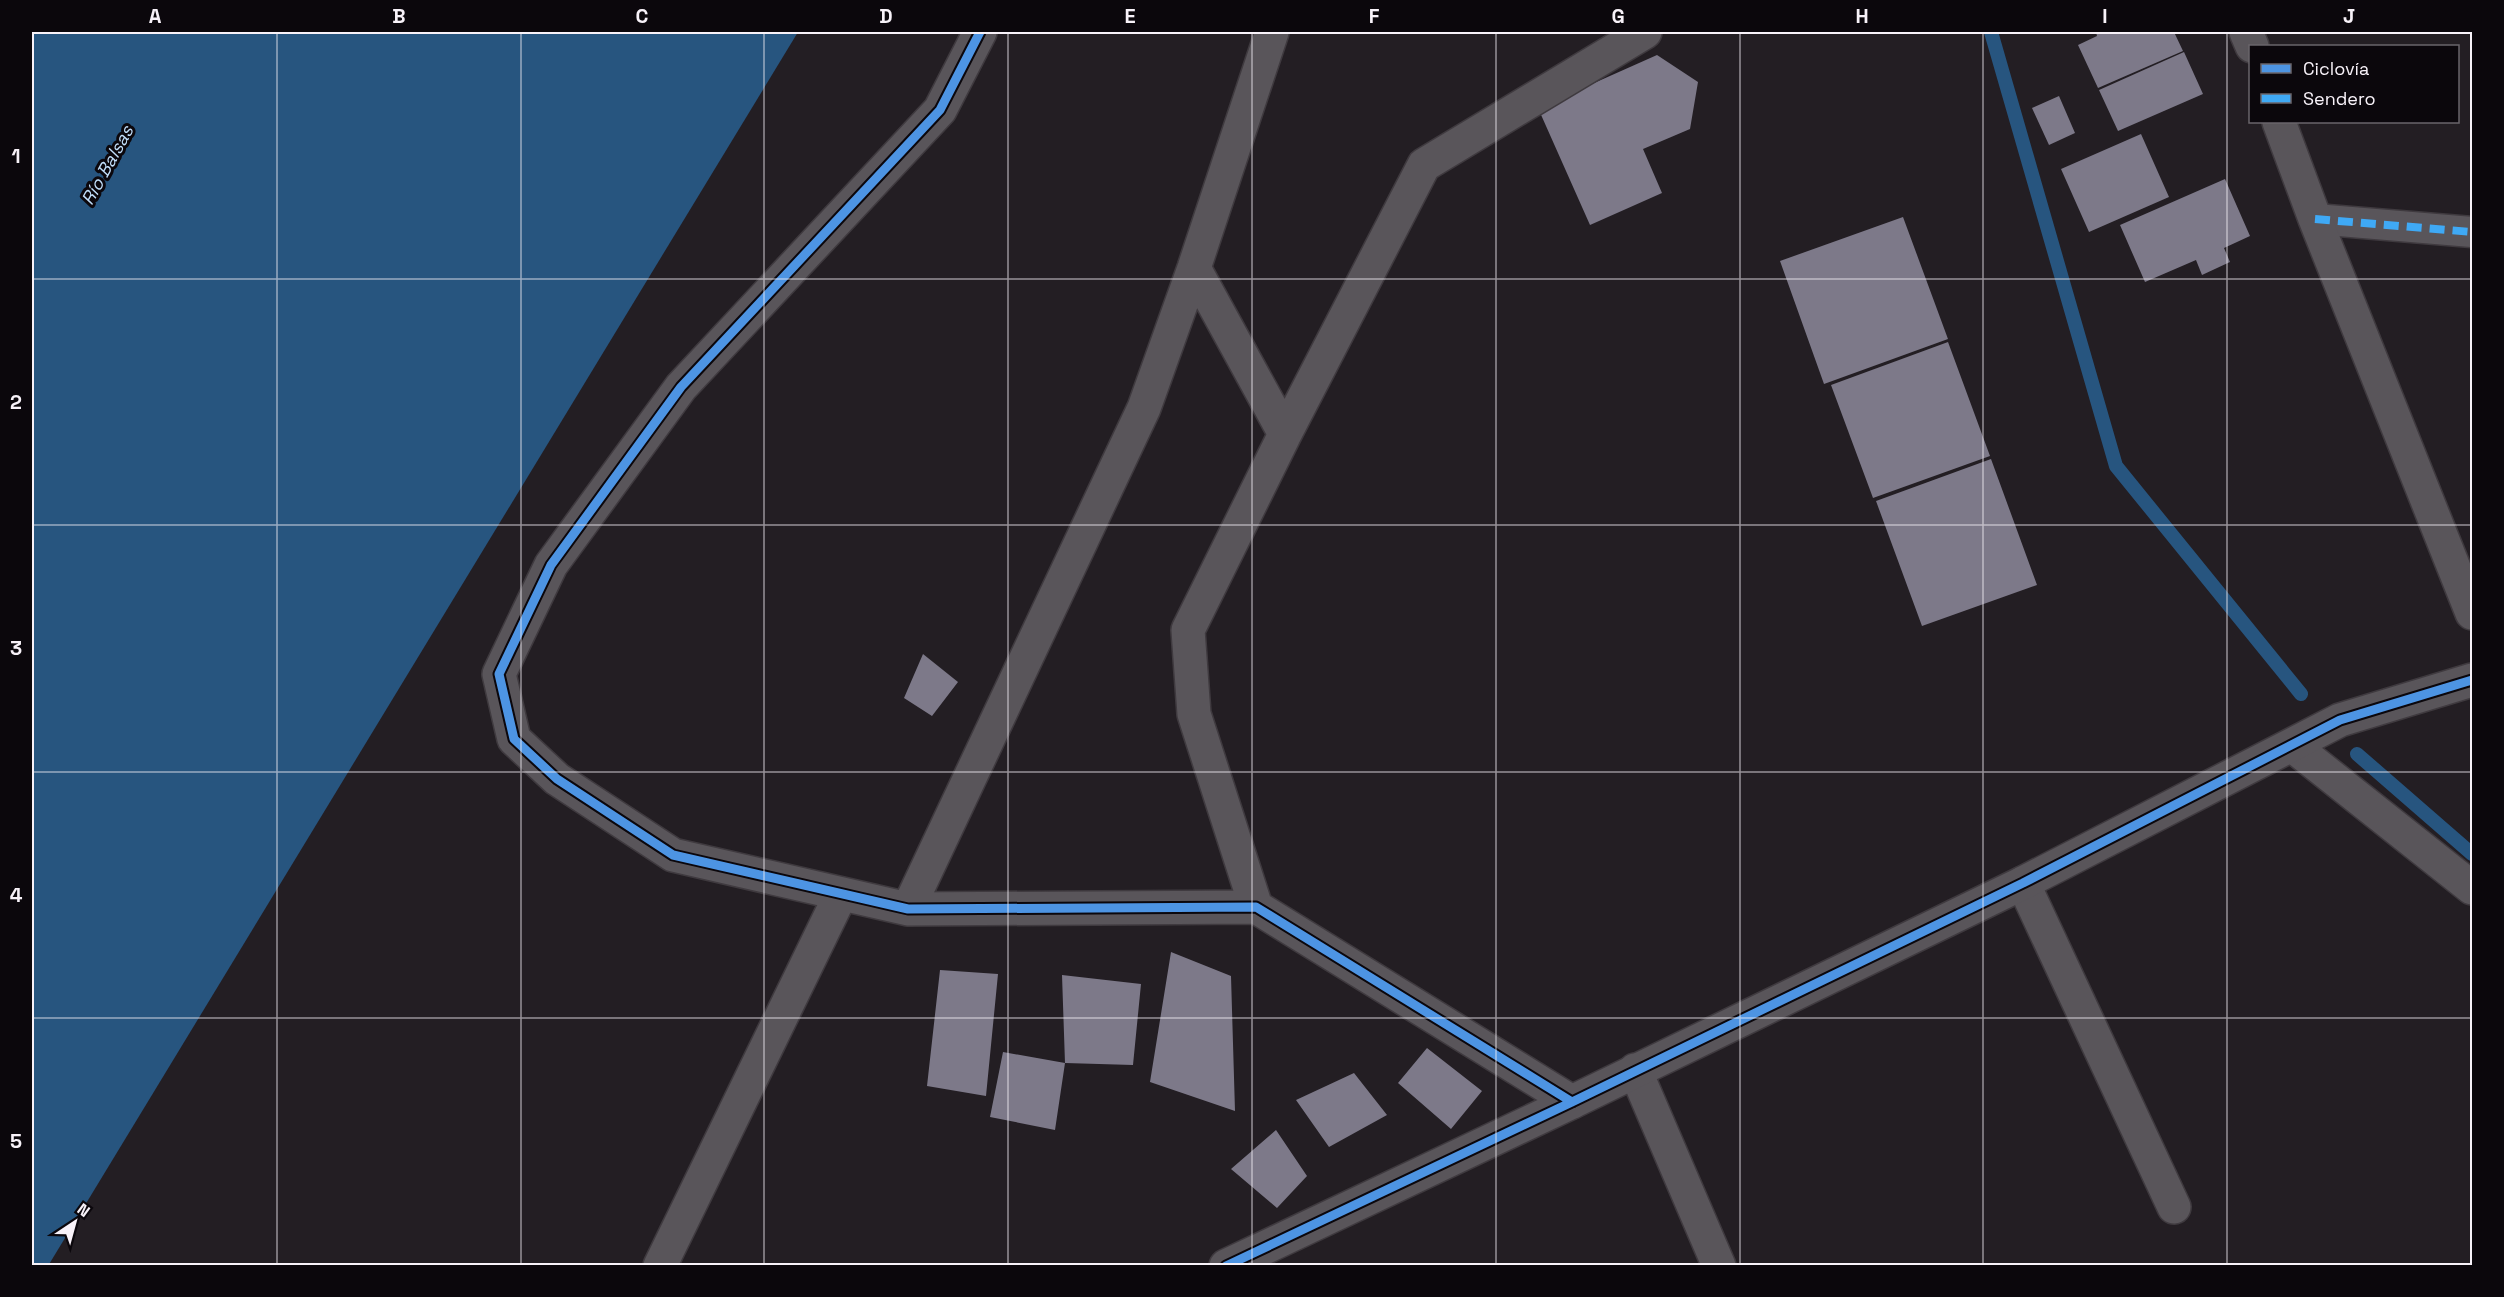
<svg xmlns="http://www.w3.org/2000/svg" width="2504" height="1297" font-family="'Space Grotesk',sans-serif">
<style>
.water{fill:#27557f}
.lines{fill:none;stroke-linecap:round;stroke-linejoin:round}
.stream{stroke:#27557f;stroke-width:14}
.building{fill:#7d7989}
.pedestrian-casing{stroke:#3f3a3f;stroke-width:33}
.minor-casing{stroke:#3f3a3f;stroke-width:36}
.tertiary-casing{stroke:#3f3a3f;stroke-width:36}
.pedestrian{stroke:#59555a;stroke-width:30}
.minor{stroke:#59555a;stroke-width:33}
.tertiary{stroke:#59555a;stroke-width:33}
.quiet{stroke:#3fa9f5;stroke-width:8;stroke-dasharray:15 8;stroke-linecap:butt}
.cycleway-casing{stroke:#0b070c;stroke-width:13}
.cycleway{stroke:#4d94e3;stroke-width:9}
.grid{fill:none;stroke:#f8f2f9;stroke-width:1.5;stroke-opacity:0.55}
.labels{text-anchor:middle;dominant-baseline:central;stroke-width:6;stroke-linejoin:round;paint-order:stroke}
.water-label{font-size:18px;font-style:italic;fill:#c1defa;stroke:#0b070c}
.neatline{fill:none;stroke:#f8f2f9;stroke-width:2}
.grid-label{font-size:20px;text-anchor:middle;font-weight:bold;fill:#f8f2f9}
</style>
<rect width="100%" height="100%" fill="#231e23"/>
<path class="water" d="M32,32H798L48,1266L32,1265Z"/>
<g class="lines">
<path class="stream" d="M1991,32L2116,466L2301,694
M2357,754L2472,854"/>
</g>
<path class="building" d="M2096,32H2174L2183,51L2098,88L2078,45L2097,36Z
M2184,52L2203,94L2118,131L2099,90Z
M1657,55L1698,82L1690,129L1643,149L1662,193L1590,225L1538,108Z
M2059,96L2075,133L2049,145L2032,108Z
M2141,134L2169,197L2089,232L2061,169Z
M2225,179L2250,236L2224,248L2230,262L2202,275L2196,260L2145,282L2120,225Z
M1903,217L1948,339L1824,384L1780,261Z
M1948,342L1990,456L1873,498L1831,385Z
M1991,459L2037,585L1922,626L1876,501Z
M923,654L958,682L932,716L904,698Z
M1171,952L1231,976L1235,1111L1150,1082Z
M940,970L998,974L986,1096L927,1086Z
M1062,975L1141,984L1133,1065L1065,1063L1055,1130L990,1117L1003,1052L1065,1063Z
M1427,1048L1482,1091L1451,1129L1398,1083Z
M1354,1073L1387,1115L1329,1147L1296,1100Z
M1276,1130L1307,1176L1277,1208L1231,1169Z"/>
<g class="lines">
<g class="pedestrian-casing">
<path id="pedestrian" d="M2315,219L2472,232"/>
</g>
<g class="minor-casing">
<path id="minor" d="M980,32L940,110L681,387L551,565L499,674L514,739L557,779L673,855L908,909L1256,907L1572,1102
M2246,32L2252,46
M2279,122L2315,219L2472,613
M1194,268L1285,434
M2293,746L2472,888
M2023,883L2174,1207
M1256,907L1194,714L1188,630L1285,434L1424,165L1645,32
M908,909L1144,408L1194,268L1272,32
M1635,1070L1719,1266
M660,1266L841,894"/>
</g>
<g class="tertiary-casing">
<path id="tertiary" d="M1226,1266L1572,1102L2023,883L2340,720L2472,680"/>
</g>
<use href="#pedestrian" class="pedestrian"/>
<use href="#minor" class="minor"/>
<use href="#tertiary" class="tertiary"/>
<path class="quiet" d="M2315,219L2472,232"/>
<g class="cycleway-casing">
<path id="cycleway" d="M980,32L940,110L681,387L551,565L499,674L514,739L557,779L673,855L908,909L1256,907L1572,1102
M1226,1266L1572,1102L2023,883L2340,720L2472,680"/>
</g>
<use href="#cycleway" class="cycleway"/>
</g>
<path class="grid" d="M277,32V1266M521,32V1266M764,32V1266M1008,32V1266M1252,32V1266M1496,32V1266M1740,32V1266M1983,32V1266M2227,32V1266M32,279H2472M32,525H2472M32,772H2472M32,1018H2472"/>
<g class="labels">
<g class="water-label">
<text transform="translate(107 165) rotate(-61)">Río Balsas</text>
</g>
</g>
<rect width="2504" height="1297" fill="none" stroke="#0b070c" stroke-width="66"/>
<rect x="2249" y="45" width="210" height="78" fill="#0b070c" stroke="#6a656b" stroke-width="1.5"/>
<rect x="2261" y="64" width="30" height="9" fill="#4d94e3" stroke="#6a656b" stroke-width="1.5"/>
<text x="2303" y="75" font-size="18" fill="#f8f2f9">Ciclovía</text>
<rect x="2261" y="94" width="30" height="9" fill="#3fa9f5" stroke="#6a656b" stroke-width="1.5"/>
<text x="2303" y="105" font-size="18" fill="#f8f2f9">Sendero</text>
<g transform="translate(75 1222) rotate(36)" stroke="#0b070c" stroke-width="4.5" paint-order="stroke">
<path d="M0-4.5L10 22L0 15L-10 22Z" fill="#f8f2f9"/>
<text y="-9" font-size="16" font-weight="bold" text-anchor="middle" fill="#f8f2f9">N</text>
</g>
<rect x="33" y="33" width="2438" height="1231" class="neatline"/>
<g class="grid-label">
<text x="155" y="23">A</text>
<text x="399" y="23">B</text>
<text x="642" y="23">C</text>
<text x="886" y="23">D</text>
<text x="1130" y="23">E</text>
<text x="1374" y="23">F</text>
<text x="1618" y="23">G</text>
<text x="1862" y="23">H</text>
<text x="2105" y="23">I</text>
<text x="2349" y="23">J</text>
<text x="16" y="163">1</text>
<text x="16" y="409">2</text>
<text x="16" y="655">3</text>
<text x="16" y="902">4</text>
<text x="16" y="1148">5</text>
</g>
</svg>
